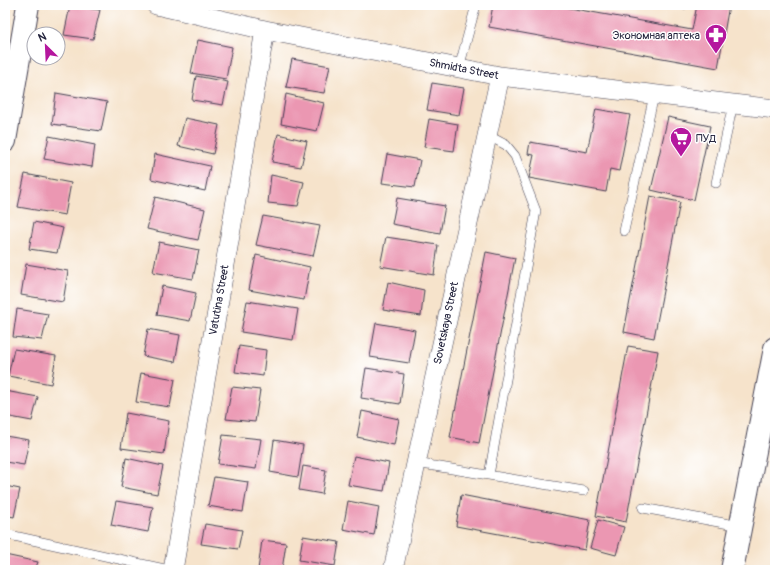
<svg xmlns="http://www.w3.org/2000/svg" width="780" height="575" font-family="Pangolin,sans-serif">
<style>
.building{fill:#eb97b2}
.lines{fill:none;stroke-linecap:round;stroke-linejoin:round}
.lane-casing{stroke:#423f51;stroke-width:10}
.street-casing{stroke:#423f51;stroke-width:20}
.secondary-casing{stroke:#423f51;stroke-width:24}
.highway-casing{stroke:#423f51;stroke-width:24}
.lane{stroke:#fff;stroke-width:9}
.street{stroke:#fff;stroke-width:19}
.secondary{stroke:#fff;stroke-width:22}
.highway{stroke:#fff;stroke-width:22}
.labels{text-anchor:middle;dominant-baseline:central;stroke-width:3;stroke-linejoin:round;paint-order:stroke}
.poi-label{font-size:11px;fill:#22223b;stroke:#fff;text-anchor:end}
.street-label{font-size:11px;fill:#22223b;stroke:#fff}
</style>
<rect width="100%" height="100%" fill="#fff"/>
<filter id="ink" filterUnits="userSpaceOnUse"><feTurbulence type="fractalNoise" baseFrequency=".025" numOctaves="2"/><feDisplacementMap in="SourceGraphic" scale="8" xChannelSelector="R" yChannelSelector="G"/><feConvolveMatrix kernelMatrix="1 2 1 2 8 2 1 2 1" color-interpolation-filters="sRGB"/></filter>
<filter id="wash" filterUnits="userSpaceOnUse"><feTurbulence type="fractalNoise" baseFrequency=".012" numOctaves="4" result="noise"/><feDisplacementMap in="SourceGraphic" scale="16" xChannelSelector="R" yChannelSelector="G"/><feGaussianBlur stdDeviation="0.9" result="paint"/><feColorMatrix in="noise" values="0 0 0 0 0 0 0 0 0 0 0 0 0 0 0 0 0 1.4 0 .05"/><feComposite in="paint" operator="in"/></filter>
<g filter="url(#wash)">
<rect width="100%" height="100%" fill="#f6e3cb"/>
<g id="blocks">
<path class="building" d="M493,5H552L692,30L697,5H729L718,68L489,27Z
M70,6L100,10L93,39L64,35Z
M198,40L232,47L226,79L191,73Z
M292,59L330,66L324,93L286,87Z
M196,76L228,82L223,105L192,100Z
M432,83L464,88L459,115L427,110Z
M56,93L107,102L101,131L52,124Z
M286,94L324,103L317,131L281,124Z
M596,109L630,115L619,171L610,169L606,192L529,178L534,155L528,154L530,142L587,152Z
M668,117L710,126L694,200L651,190Z
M185,118L219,125L213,154L178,146Z
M429,119L458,124L454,151L424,147Z
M278,134L307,141L301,167L272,162Z
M49,136L95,145L92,167L44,159Z
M155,154L210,166L205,191L151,179Z
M387,154L420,160L415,187L382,183Z
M25,174L71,183L65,215L18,207Z
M271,175L304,182L298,206L268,203Z
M650,196L680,202L654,338L624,332Z
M155,197L205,209L198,240L147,229Z
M397,198L445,206L440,233L392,224Z
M263,216L320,226L313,256L256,245Z
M34,222L63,228L57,253L29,249Z
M386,237L438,245L434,275L380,266Z
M159,242L199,250L193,279L153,272Z
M486,252L515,258L479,443L450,437Z
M256,255L310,267L304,300L249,290Z
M26,264L68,271L63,302L21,295Z
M388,282L424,290L421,316L383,310Z
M162,286L196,293L190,321L157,315Z
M247,301L298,309L293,340L241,332Z
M17,309L48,314L42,340L13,337Z
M376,323L415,330L409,363L370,357Z
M148,329L180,335L175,362L143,356Z
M239,346L266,350L263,376L235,372Z
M628,346L658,351L626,522L596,516Z
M14,349L56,356L51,384L8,376Z
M366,368L404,374L400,404L361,398Z
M141,373L175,379L170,407L136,402Z
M232,387L260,390L255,422L226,419Z
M5,391L38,397L32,421L5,416Z
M362,411L399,419L394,445L357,437Z
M126,413L169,421L164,454L121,448Z
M223,435L261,439L256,469L218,464Z
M5,436L29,440L24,465L5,462Z
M274,440L303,445L298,477L270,472Z
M354,456L389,463L384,491L348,485Z
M126,458L163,466L157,494L121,487Z
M303,466L326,470L322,494L299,490Z
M214,477L248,482L243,512L208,506Z
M5,486L20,489L14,517L5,515Z
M461,495L590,520L585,550L456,526Z
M116,501L153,507L148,532L111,525Z
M348,501L379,507L374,535L343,529Z
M598,520L624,527L616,555L590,548Z
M205,524L242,530L238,549L201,544Z
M303,536L339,542L335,566L299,560Z
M262,540L286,543L282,570H258Z
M5,555L38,562L35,570H5Z"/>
</g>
</g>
<g filter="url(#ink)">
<use href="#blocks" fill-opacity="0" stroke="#423f51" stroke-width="1"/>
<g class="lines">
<g class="lane-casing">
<path id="lane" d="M676,5H683
M459,68L476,5
M487,135L506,145L515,156L536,211L489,475
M716,183L733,104
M624,231L654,95
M416,463L584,491
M643,508L740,526
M5,534L169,570"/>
</g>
<g class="street-casing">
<path id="street" d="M156,5L265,30L500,76L775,109
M173,570L265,30
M393,570L500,76"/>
</g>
<g class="secondary-casing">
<path id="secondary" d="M5,141L28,5"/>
</g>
<g class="highway-casing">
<path id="highway" d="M732,570L775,348"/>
</g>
<use href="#lane" class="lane"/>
<use href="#street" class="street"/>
<use href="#secondary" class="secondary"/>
<use href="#highway" class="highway"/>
</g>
</g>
<defs>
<g id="pharmacy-pin" transform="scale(1.15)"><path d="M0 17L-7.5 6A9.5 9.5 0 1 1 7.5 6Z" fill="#b5179e" stroke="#fff"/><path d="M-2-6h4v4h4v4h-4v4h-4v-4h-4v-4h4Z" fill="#fff"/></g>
<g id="supermarket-pin" transform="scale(1.15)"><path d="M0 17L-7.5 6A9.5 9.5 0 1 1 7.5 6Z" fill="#b5179e" stroke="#fff"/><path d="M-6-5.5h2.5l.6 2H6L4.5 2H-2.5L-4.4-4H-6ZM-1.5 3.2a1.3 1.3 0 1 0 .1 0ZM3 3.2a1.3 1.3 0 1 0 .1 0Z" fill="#fff"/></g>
</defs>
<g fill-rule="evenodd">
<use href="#pharmacy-pin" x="716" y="35"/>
<use href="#supermarket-pin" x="681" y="138"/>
</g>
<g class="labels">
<g class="poi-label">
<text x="700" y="35">Экономная аптека</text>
<text x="696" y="138" text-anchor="start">ПУД</text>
</g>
<g class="street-label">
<text transform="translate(464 69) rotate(11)">Shmidta Street</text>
<text transform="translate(219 300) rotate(-80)">Vatutina Street</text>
<text transform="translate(446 323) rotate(-78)">Sovetskaya Street</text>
</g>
</g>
<rect width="780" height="575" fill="none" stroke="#fff" stroke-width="20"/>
<g transform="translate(46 46) rotate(336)"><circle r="19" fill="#ffffff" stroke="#a7a7b1"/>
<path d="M0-3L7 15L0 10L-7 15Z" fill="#b5179e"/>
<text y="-6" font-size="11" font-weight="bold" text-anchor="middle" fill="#22223b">N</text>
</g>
</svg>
